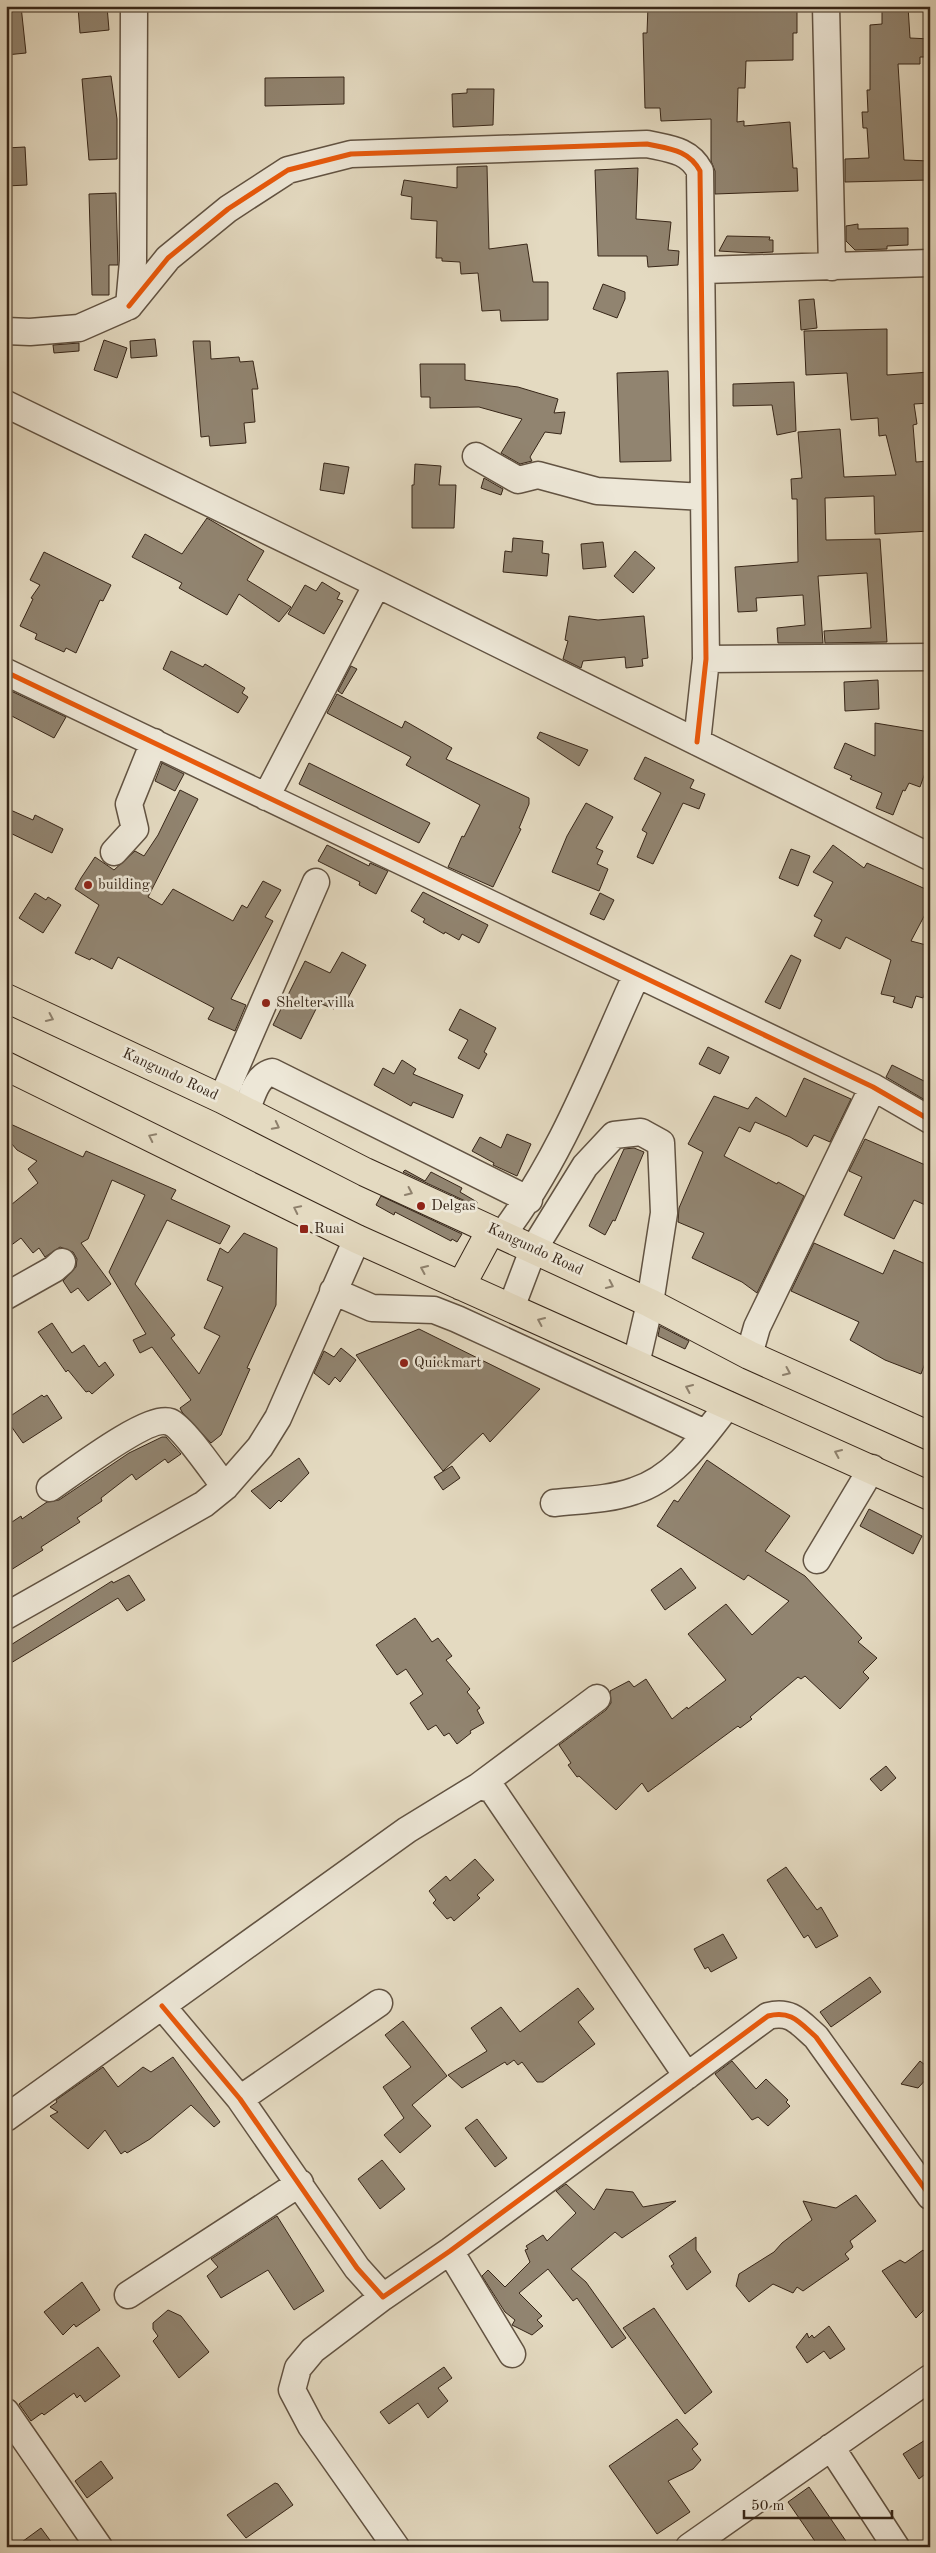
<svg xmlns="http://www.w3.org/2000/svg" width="936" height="2553" font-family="'Old Standard TT',serif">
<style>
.building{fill:#918470;stroke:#372618}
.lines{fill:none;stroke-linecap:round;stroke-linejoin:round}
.minor-casing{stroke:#625342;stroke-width:29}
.highway-casing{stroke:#372618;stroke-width:30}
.minor{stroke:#ede7d7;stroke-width:26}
.highway{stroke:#e4dac1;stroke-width:28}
.cycleway-casing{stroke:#ede7d7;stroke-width:8}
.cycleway{stroke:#e8590c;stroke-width:5}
.oneway{stroke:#8e806c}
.poi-dot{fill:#8f2418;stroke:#ede7d7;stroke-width:2}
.labels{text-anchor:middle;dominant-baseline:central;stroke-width:5;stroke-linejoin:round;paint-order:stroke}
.poi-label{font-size:15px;fill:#372618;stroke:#ede7d7;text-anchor:start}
.street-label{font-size:15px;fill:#372618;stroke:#ede7d7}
</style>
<rect width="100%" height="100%" fill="#e4dac1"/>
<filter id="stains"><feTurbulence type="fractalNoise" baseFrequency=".004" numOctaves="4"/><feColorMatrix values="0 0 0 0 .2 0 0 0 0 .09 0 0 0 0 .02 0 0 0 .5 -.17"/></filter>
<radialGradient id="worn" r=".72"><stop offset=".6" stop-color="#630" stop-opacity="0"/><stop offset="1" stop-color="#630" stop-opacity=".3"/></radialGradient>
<path class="building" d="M6,6H21L26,53L6,55Z
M107,6L109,30L80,33L78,7Z
M648,6H797V33H793V60L746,61L745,88H738L737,122L744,121V126L790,122L793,168H797L798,191L715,194V171L711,161V119L661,121L660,108H645L643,33H647Z
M882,6H908L910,38L930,39V57H920V64H898L904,160L930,161V180L845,182V159L869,158L867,128H863L862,112H868L867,90H870V25L882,24Z
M111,76L117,119V159L89,160L82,79Z
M344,77V104L265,106V78Z
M467,89H494L493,125L453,127L452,94L467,93Z
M25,147L27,185L6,186V148Z
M487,166L489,249L527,244L533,282H548V320L501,321L500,310L482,311L478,273L461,274L460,262L442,261V258H436L437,221L411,219L412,197L401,195L404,180L457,188V167Z
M638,168L636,219L671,222L668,250L679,251L678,265L648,267L647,256H598L595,170Z
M116,193L118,265H109V295H92L89,194Z
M858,224V229L908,228V245L887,246V249L855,250L846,241V226Z
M727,236L770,237L769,240H773V252L752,253L719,251Z
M603,284L625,292V299L617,318L593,309Z
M814,299L817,328L801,330L799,300Z
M887,329V375L930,372V403L914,404L917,424L913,425L916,462L930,461V531L875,534L874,496L825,498L826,540L880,539L887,642L825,643L824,631L871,628L867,573L818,576L823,643H778L777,628L805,625L803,595L756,598L757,611L738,612L735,567L798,562L797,499H792L791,479L802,478L798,432L840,429L844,477L896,475L886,435L879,436L878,418L851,420L847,373L806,375L804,331Z
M155,339L157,356L131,358L130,341Z
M104,340L127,348L117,378L94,370Z
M193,341H210L211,359L239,357L240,362L253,361L258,389H252L255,422L244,423L246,443L210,446L209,436L201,437Z
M79,343V351L54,353L53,345Z
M420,364H465V380L518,387L558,399L554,413L565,412L561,434L545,432L530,457L532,461L520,464L501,453L522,419L479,407L430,408V397H421Z
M668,371L671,461L620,462L617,373Z
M794,382L796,431L777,435L772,405L733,406V384Z
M324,463L349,467L344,494L320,490Z
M415,464L441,466L439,485H456L454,528H412V485H414Z
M484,478L503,489L501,495L481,488Z
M207,518L264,551L247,580L291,607L279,622L239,594L227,615L179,588L182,583L132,557L145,534L182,554Z
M513,538L543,541L542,553L549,554L547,576L503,572L505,551L512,552Z
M603,542L606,567L583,569L581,544Z
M635,551L655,568L633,593L614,576Z
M44,552L111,585L103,601L100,600L76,653L66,648L64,652L35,639L37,634L20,626L33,599L31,598L40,585L30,580Z
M322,582L340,593L337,599L343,601L324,634L288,614L305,585L316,591Z
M569,616L598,620L644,616L648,658L642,659L643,666L626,668L625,657L583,661L581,668L563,659L568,641L565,640Z
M171,651L203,667L205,664L245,688L242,693L248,697L238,713L163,669Z
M351,666L357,669L342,694L338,691Z
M878,680L879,709L845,711L844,682Z
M11,691L66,717L54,738L6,713V699Z
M337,694L402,728L405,721L452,748L446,759L529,798V804L519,828L521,829L493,887L448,867L462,836L464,837L480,805L406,765L411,757L327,713Z
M875,723L930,732V759L920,787L909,783L905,791L903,790L893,815L876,808L882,793L850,779L852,776L834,768L845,743L875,756Z
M540,732L588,750L579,766L537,738Z
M645,757L694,780L690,788L705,794L699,809L683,803L653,864L637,857L647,833L642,830L661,793L634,779Z
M162,763L184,774L175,791L155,781Z
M309,763L430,823L419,843L299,784Z
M180,790L198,799L148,897L162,905L173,889L233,921L242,905L247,908L263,881L281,890L265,917L273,921L231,999L246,1005L235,1031L208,1019L214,1008L118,957L112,969L91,958L90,960L75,953L99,905L75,889L81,878L95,857L114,870L135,851L144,856L158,835Z
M586,803L613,817L596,848L603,851L597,864L608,869L599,891L552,872L567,836Z
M6,808L33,820L35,815L63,829L52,853L6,831Z
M327,845L369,866L370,863L388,871L376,894L359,885L360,882L318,861Z
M833,845L864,868L867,863L930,891V905L911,941L930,946V974L923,998L916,996L912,1008L893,1002L895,997L881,994L891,960L846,937L840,949L814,936L822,920L814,916L833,882L813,872Z
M791,849L810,856L798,886L779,878Z
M423,892L488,925L479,943L462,934L459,940L445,932L444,934L423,922L425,919L411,911Z
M35,893L46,900L48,897L61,905L43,933L19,918Z
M600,893L614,900L604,920L590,914Z
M342,952L366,965L348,998L341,994L334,1009L319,1003L301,1039L273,1025L305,961L330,973Z
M791,955L801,960L780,1009L765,1002Z
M460,1009L496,1028L484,1052L487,1054L479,1069L458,1058L468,1040L449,1030Z
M708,1047L729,1057L720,1074L699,1064Z
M402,1060L416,1069L413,1074L463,1095L453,1118L413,1102L411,1106L374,1085L383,1068L394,1074Z
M892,1065L930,1084V1103L886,1077Z
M804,1078L851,1099L830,1142L814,1135L807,1147L790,1137L755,1122L750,1132L739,1127L724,1156L777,1184L778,1182L804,1196L757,1293L742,1282L692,1258L704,1233L678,1222L679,1208L703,1152L688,1144L714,1096L748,1109L756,1097L786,1117Z
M6,1122L83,1157L86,1151L176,1190L171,1199L230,1226L220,1244L167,1220L135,1284L175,1335L171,1338L199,1374L220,1336L204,1328L223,1287L207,1280L220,1248L228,1253L244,1233L277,1248L276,1305L247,1368L250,1369L221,1435L211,1443L182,1412L180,1408L191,1400L152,1347L140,1353L133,1340L146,1334L109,1272L145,1195L112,1180L88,1239L81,1243L111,1284L88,1301L78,1288L71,1293L63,1281L76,1267L77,1259L73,1252L60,1247L45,1257L39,1248L33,1253L21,1238L6,1249V1209L38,1183L28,1169L37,1161L17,1150L6,1137Z
M507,1134L531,1144L517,1176L493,1165L494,1163L472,1151L480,1137L501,1148Z
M865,1139L930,1167V1207L914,1200L894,1239L844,1215L862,1177L849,1171Z
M634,1148L644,1152L615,1221L613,1220L605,1235L589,1226L624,1149Z
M405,1170L425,1181L431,1172L462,1188L460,1192L477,1202L476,1206L403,1172Z
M381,1196L462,1234L457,1242L452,1239L451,1241L395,1212L394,1215L376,1205Z
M814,1243L883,1274L894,1250L930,1266V1350L921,1374L885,1360L850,1340L859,1322L791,1291Z
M52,1323L72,1353L84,1345L99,1367L105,1362L114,1375L92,1394L89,1391L86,1392L68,1370L66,1372L38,1332Z
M660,1326L689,1341L685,1349L658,1336Z
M419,1329L540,1389L490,1442L483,1433L443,1471L356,1355Z
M341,1348L356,1360L340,1382L335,1377L329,1385L314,1373L324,1351L334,1357Z
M42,1395L44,1397L47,1395L62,1418L23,1443L6,1419Z
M162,1437H166L181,1454L168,1463L165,1459L136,1480L132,1474L101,1498L102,1501L77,1518L80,1522L41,1547L43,1550L6,1573V1526L21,1516L22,1519L47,1502L59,1500L129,1453Z
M299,1458L309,1473L281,1502L279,1500L270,1509L251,1491Z
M707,1460L790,1516L765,1551L805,1576L862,1638L858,1642L877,1658L863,1672L869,1678L840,1709L805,1676L801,1679L798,1677L750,1717L752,1719L740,1728L738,1726L648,1792L642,1783L616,1810L579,1776L577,1777L568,1765L571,1763L559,1745L606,1710L611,1703L610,1691L629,1681L634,1687L646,1679L672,1719L687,1707L688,1709L726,1680L688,1634L726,1604L752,1635L789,1601L748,1575L744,1580L657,1526L674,1500L678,1502Z
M452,1466L460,1478L443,1490L434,1477Z
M869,1509L922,1536L913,1554L860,1526Z
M681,1568L696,1588L665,1610L651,1590Z
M129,1575L145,1600L127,1611L118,1598L6,1666V1648L112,1581L113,1583Z
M415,1618L432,1642L438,1638L452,1656L446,1660L470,1689L467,1692L480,1708L477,1710L484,1723L470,1731L471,1733L457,1744L449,1733L444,1736L436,1725L428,1730L410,1703L423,1694L406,1669L397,1675L376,1645Z
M886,1766L896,1778L881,1791L870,1779Z
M475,1859L494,1880L477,1895L480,1898L454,1921L451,1917L447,1919L433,1903L436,1900L429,1891L446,1876L450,1881Z
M786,1867L817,1910L821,1907L838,1936L816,1948L808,1935L804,1938L767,1880Z
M723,1934L737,1958L711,1972L708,1967L705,1969L694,1949Z
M870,1977L881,1992L831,2027L820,2012Z
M578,1988L594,2009L578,2022L595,2044L543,2082H537L522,2062L518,2065L514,2060L507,2065L505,2062L462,2088L448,2075L487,2051L471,2028L501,2007L520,2032Z
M403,2021L447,2076L412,2105L431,2126L400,2153L384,2135L404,2118L383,2087L411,2067L385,2035Z
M173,2057L220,2122L214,2127L191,2105L150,2139L127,2153L125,2151L121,2154L105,2130L88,2149L50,2116L58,2112L50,2107L57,2102L56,2100L103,2067L118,2087L143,2067L151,2072Z
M732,2061L756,2089L766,2079L788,2100L786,2102L790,2106L768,2126L758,2117L752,2120L715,2074Z
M920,2061L930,2069V2075L918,2088L901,2084Z
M477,2119L507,2158L495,2167L465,2128Z
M382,2160L405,2189L380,2209L358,2179Z
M566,2184L594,2210L606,2189L633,2192L643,2207L676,2201L622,2238L615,2232L571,2269L586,2282L626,2338L612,2348L577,2298L573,2301L548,2269L519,2293L542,2316L537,2320L543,2326L532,2335L512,2325L515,2320L505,2312L482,2276L488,2270L505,2287L530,2262L525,2250L528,2249L526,2246L543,2235L547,2241L576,2213L556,2191Z
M856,2195L876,2221L850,2241L853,2247L845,2254L849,2259L803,2291L797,2287L793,2293L773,2284L749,2302L736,2286L739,2274L774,2252L782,2243L812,2220L803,2201L836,2208Z
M277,2216L324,2291L294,2310L268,2270L221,2298L207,2276L218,2267L211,2259Z
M696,2237V2250L711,2272L687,2290L671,2266L674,2264L669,2256Z
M923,2250L930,2258V2304L916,2318L882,2271L900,2260L905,2263Z
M82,2282L100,2310L76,2327L74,2324L63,2335L44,2312Z
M654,2308L712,2392L685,2414L623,2328Z
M168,2310L181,2316L209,2352L179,2378L153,2341L158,2336L153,2329V2323Z
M829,2326L845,2349L830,2359L824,2351L807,2363L796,2347L807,2333L809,2338L812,2335L814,2338Z
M98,2347L120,2376L85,2402L80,2395L77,2398L74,2393L44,2415L42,2413L31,2421L19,2404Z
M444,2367L452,2378L438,2388L448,2401L428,2418L418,2403L389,2424L380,2412Z
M677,2419L698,2444L692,2449L701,2460L693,2469L668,2481L690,2512L657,2534L609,2466Z
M930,2437V2470L919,2479L903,2454Z
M101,2461L113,2478L87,2498L75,2481Z
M275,2483L278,2484L293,2505L246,2538L227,2515Z
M809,2487L850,2547H819L788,2502Z
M41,2528L55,2547H15Z"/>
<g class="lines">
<g class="minor-casing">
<path id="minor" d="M826,6L832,267
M703,270L930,263
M129,306L168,258L228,209L288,170L351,154L647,144C670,149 689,150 700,171L706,659L697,742
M6,331L30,332L79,328L129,306L133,261L134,6
M6,404L377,584L930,857
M476,456L518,480L538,475L597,491L704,497
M706,659L930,657
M6,672L873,1087L930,1120
M266,797L377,584
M114,852L135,829L129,804L154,742
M222,1099L316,882
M246,1111C252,1097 256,1076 272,1072L529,1200
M502,1235C562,1157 596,1063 637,974
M333,1291L372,1308L434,1310L457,1319L705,1433
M6,1296L54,1269L62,1262
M511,1308L533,1250L585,1166L614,1135L641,1132L661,1143L664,1213L650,1303L636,1364
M749,1355L757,1327L873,1087
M50,1488C71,1474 148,1414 170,1422C183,1427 215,1474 225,1487
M554,1503C581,1500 608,1500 634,1491C676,1478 702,1438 728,1405
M817,1560L872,1468
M6,1616L204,1504L225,1487L260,1447L278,1418L357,1239
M479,1786L597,1698
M162,2006L240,2099L357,2268L383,2297L450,2251L768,2016C791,2010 799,2022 816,2037L930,2196
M240,2099L379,2003
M6,2118L407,1830L479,1786L492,1789L687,2076
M450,2251L512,2354
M128,2295L300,2183
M383,2297L313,2350L298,2368L292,2390L311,2426L396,2547
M6,2412L99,2547
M831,2447L896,2547
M689,2547L930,2378"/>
</g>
<g class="highway-casing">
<path id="highway" d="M6,998L222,1099L365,1172L650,1303L749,1355L930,1436
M6,1066L357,1239L930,1496
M461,1286L491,1230"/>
</g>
<use href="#minor" class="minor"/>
<use href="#highway" class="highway"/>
<g class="cycleway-casing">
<path id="cycleway" d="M129,306L168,258L228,209L288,170L351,154L647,144C670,149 689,150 700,171L706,659L697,742
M6,672L873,1087L930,1120
M162,2006L240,2099L357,2268L383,2297L450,2251L768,2016C791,2010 799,2022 816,2037L930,2196"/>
</g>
<use href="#cycleway" class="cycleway"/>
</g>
<defs><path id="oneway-chevron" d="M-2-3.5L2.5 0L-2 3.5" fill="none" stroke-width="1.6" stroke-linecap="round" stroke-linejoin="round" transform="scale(1.25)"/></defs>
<g class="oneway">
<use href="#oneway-chevron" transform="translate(50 1018) rotate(25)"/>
<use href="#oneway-chevron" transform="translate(276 1126) rotate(27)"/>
<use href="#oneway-chevron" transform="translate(152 1137) rotate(-154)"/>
<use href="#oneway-chevron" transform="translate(409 1192) rotate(25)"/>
<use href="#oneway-chevron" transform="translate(297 1209) rotate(-154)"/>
<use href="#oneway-chevron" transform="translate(424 1269) rotate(-156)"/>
<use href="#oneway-chevron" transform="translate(610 1285) rotate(25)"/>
<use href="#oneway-chevron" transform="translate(541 1321) rotate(-156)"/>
<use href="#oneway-chevron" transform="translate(787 1372) rotate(24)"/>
<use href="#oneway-chevron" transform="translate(689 1388) rotate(-156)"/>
<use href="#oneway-chevron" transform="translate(838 1453) rotate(-156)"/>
</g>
<g class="poi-dot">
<circle cx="88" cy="885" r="5"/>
<circle cx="266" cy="1003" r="5"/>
<circle cx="421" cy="1206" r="5"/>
<rect x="299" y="1224" width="10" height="10" rx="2.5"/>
<circle cx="404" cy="1363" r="5"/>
</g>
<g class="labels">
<g class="poi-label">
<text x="98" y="885">building</text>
<text x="276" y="1003">Shelter villa</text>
<text x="431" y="1206">Delgas</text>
<text x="314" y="1229">Ruai</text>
<text x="414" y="1363">Quickmart</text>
</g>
<g class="street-label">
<text transform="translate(170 1075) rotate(25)">Kangundo Road</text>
<text transform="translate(535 1250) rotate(25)">Kangundo Road</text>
</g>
</g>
<rect width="936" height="2553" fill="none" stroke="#e4dac1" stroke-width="25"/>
<rect x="8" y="8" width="921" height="2538" fill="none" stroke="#372618" stroke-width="2.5"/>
<rect x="12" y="12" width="911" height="2528" fill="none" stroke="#372618"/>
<path d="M744 2510v8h148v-8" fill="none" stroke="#372618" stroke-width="2.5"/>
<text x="751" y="2510" font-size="15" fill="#372618" stroke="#ede7d7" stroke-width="4" paint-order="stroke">50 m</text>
<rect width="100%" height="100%" filter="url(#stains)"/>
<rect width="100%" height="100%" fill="url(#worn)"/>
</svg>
